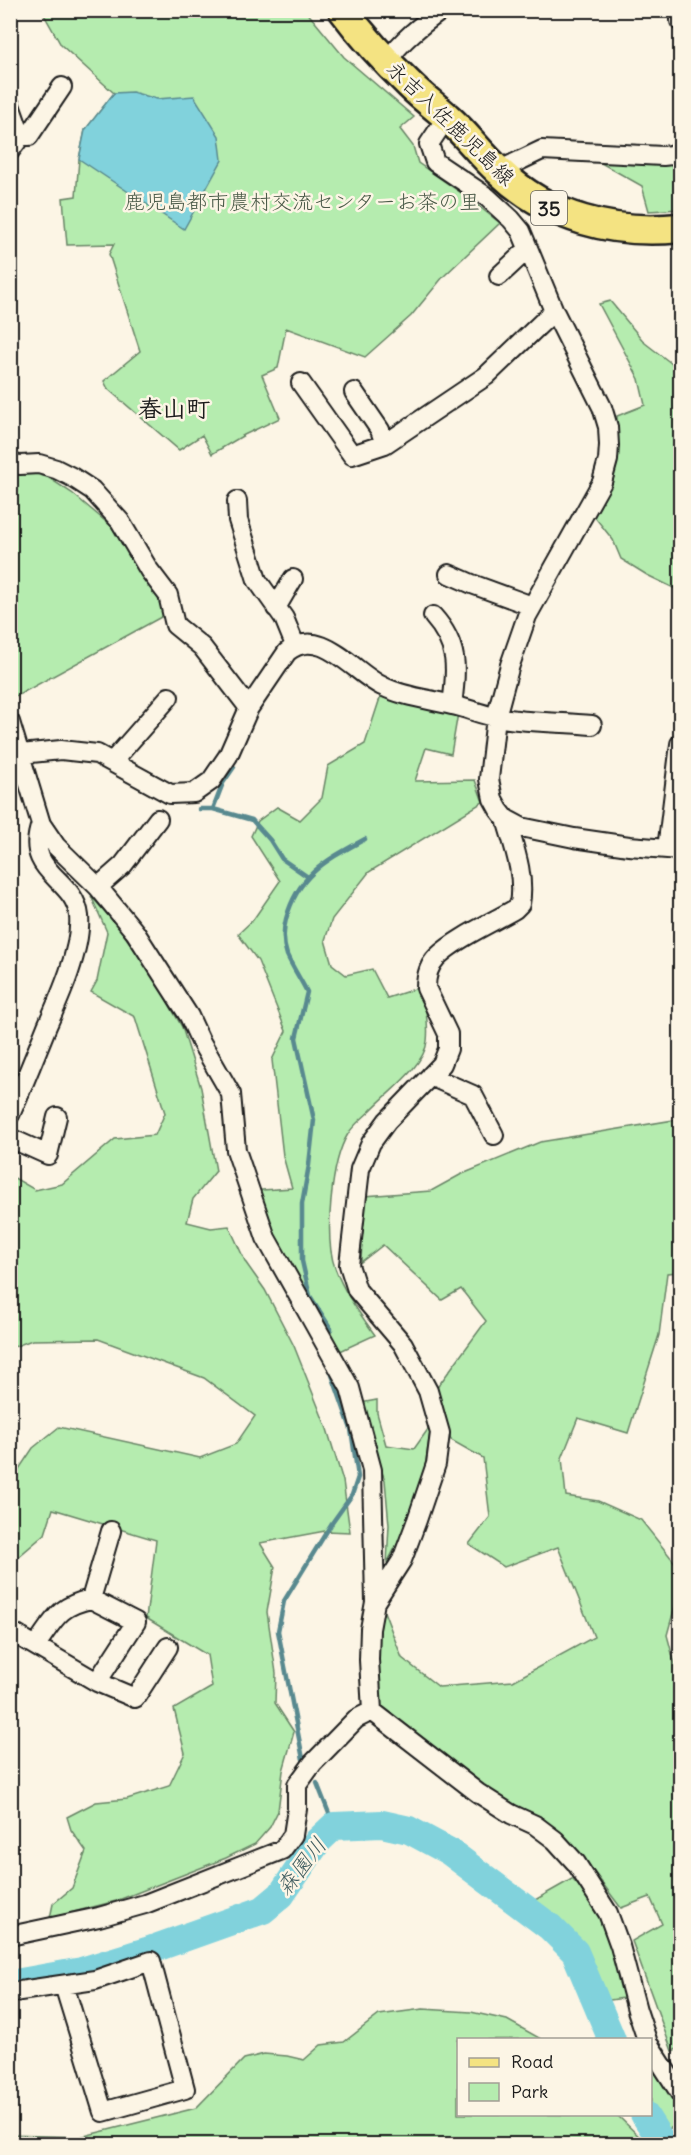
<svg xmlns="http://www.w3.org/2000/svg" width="691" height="2155" font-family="Delius,'Klee One',sans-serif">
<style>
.green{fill:#b5ecaf;stroke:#688466;stroke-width:1.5}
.water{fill:#81d2dc;stroke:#59898f;stroke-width:1.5}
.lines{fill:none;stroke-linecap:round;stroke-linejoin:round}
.stream{stroke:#59898f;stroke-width:4.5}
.river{stroke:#81d2dc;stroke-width:28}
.minor-casing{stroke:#1c1c1c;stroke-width:22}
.primary-casing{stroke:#1c1c1c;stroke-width:33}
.minor{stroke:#fcf5e5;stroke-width:18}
.primary{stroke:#f4e382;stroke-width:28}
.labels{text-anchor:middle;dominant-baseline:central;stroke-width:5;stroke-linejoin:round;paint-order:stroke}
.shield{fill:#fcf5e5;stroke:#5f5d58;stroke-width:1.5}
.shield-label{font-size:20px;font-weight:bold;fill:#1c1c1c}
.street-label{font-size:21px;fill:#1c1c1c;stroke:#fcf5e5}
.park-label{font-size:21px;fill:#4a5a48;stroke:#fcf5e5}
.water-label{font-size:22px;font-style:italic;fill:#3f5c5f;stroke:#fcf5e5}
.quarter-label{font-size:24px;font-weight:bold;fill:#1c1c1c;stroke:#fcf5e5}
</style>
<rect width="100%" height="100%" fill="#fcf5e5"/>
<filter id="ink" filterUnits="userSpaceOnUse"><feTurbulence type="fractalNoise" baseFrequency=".0167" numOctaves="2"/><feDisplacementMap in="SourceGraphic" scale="12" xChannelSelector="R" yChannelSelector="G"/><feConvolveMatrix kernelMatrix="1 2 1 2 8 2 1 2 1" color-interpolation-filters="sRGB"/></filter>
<g filter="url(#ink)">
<path class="green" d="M42,11H306L344,57L414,117L400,129L413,146L418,163L467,197L500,223L443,277L411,316L365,357L286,328L278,368L262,375L280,418L244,435L212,454L202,435L179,450L108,389L104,381L140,351L109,254L114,244L67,245L63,198L76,196L79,159L85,130L114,93L61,45Z
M594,159L680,160V209L649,211L642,186Z
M610,301L645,343L680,370V591L647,575L621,559L613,540L593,515L617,461V416L645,405L639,379L599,304Z
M11,469L46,476L72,493L111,526L163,599V616L13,698L11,692Z
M381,695L398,702L458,713L451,754L426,748L415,781L475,780L483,802L369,872L332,919L325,940L332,964L346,975L372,969L387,998L421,987C425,1005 429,1023 427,1041C425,1066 387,1093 370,1111C363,1118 353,1125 348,1134C331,1161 324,1238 335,1268C344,1293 360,1314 375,1335L338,1352L246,1191L292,1188L283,1156L272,1060L286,1031L258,961L238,934L253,920L280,881L251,836L258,821L277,807L300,820L322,798L328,766L365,744Z
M91,896L120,929L153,976L182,1027L201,1088L216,1171L193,1199L187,1222L211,1228L229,1226L246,1263L265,1290L294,1346L327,1429L343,1481L350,1532L325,1531L260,1543L275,1567L267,1612L276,1673L275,1703L294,1732L283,1771L278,1811L270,1827L255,1844L226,1858L116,1901L50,1918L53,1904L72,1888L86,1851L71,1830L67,1817L96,1802L127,1799L169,1786L185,1753L174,1709L212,1687L207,1655L146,1618L156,1540L53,1509L45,1534L18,1557L11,1552V1479L13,1478L33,1448L59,1427L200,1458L236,1444L255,1416L204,1378L98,1339L32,1340L11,1348V1176L35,1190L62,1184L115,1139L155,1135L165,1113L135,1017L91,992L97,981L107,932Z
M680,1119V1272L667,1273L659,1335L628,1433L578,1418L562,1458L566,1496L598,1501L641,1520L680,1569V1588L667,1635L680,1683V2048L672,2051L632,1941L662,1924L650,1897L621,1908L582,1856L544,1819L464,1780L380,1706L375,1665L383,1609L402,1658L439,1687L513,1681L594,1637L558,1547L504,1567L469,1544L490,1517L483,1458L451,1440L436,1389L486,1321L461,1289L442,1300L383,1245L361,1262L364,1196L431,1191L460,1175L540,1142Z
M377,1400V1413L386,1445L414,1449L431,1425L425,1467L410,1520L387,1563L389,1525L385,1480L373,1448L360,1403Z
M572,1879C608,1911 613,1953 624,1998L603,2001L574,1938L535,1900Z
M423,2009L471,2012L507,2020L541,2039L458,2040V2114L617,2115L647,2144H11V2135L80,2137L196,2108L244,2059L264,2054L287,2056L304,2060L321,2045L344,2042L379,2015Z
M650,2066L680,2108V2124L664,2131L651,2107Z"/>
<path class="water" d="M132,92L157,99L194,96L219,136L222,160L184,229L79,159L85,130L114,93Z"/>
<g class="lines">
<path class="stream" d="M199,809H213L252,820L270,840L282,859L308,877
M213,809L223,783L234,767
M327,1334L331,1329L310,1296L302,1261V1204L309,1165L314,1120L296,1038L307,992C301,980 293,968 287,955C283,943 283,930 286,919C298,874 327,860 365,839
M303,1759L278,1631L284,1601L332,1523L352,1495L358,1477L351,1429L330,1369
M317,1783L334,1826"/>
<path class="river" d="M10,1984L82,1971L147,1951L263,1910L281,1895L318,1841L334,1826L382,1824L409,1830L450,1852L550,1927L575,1952L612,2040
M644,2114L663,2144"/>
<g class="minor-casing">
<path id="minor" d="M680,10V21
M387,61C402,40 421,25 442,10
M10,105L21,136L10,151
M450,119L439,129L429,144L435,162L487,197L511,219L521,231L554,311L602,407L608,427L609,445L608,460L602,482L527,616L510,665L496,717L489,779L493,799L499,810L506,819L521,827L574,838L629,846L680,850
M21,136H29L62,87
M498,171L542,150L663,156L680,154
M499,276L528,249
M301,383L352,455L385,444L486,376L554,311
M354,392L380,430L385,444
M10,463L20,465L39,464L56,469L72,477L92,490L120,521L149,570L168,595L175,625L202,647L249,708
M237,501L238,520L257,580L284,618L295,645
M449,574L472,584L532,606
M276,608L293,579
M433,616C459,645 457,669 452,705
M10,722L41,824L56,846L98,887L135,932L189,1016L201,1042L231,1094L236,1150L266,1238L350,1388L372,1470L375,1602L370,1629L369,1660L372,1711L478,1793L511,1814L535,1825L555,1840L576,1863L608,1913L620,1946L637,2010L647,2040
M12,757L21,754L61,750L97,754L170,794L194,793L211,781L228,756L249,708L287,652C320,624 354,673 382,686C404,697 429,699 452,705C467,708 482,715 496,717C528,723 561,722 592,725
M112,762L169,697
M667,849L680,744
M98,887L123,865L158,819
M430,1076L473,1095L494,1135
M10,1115C23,1086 35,1056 47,1026C60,997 82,948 79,916C75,877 23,874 41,824
M10,1138L48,1155L57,1117
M91,1599L136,1622L97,1682
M375,1602L402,1560L417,1520L436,1464L440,1433L428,1391L403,1344L357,1290L349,1265L360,1169L371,1143L387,1121L442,1064L448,1049V1034L426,988C426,976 429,965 437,957C455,939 493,922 515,909L520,904C525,875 514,847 506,819
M10,1631L97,1682L135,1698L168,1647
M36,1645C55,1619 58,1606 91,1599L111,1531
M10,1936L99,1917L145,1904L282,1850L293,1835L297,1809V1785L313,1763L356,1719L372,1711
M10,1994L20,1991L95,1980L151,1961L185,2089L103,2112L64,1985
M650,2046L680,2093"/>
</g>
<g class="primary-casing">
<path id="primary" d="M343,10C363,37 386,62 410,85C422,97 436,107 448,118C466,134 481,155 499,171C548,218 613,235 680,228"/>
</g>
<use href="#minor" class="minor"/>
<use href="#primary" class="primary"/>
</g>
</g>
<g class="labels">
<rect class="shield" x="531" y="191" width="36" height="34" rx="4.5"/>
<g class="shield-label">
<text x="549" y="208">35</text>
</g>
<g class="street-label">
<text transform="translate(451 123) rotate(44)">永吉入佐鹿児島線</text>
</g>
<g class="park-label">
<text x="302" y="201">鹿児島都市農村交流センターお茶の里</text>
</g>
<g class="water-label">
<text transform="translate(301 1866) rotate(-52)">森園川</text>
</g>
<g class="quarter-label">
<text x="174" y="408">春山町</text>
</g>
</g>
<rect width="691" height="2155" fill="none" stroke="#fcf5e5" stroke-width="36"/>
<rect x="18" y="18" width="655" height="2119" fill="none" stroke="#1c1c1c" stroke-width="2" filter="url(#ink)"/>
<rect x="457" y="2038" width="195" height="78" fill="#fcf5e5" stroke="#a29e95" stroke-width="1.5"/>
<rect x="469" y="2058" width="30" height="9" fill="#f4e382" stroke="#a29e95" stroke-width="1.5"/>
<text x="511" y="2068" font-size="18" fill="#1c1c1c">Road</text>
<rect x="469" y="2083" width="30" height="18" fill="#b5ecaf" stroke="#a29e95" stroke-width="1.5"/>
<text x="511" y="2098" font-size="18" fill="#1c1c1c">Park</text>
</svg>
